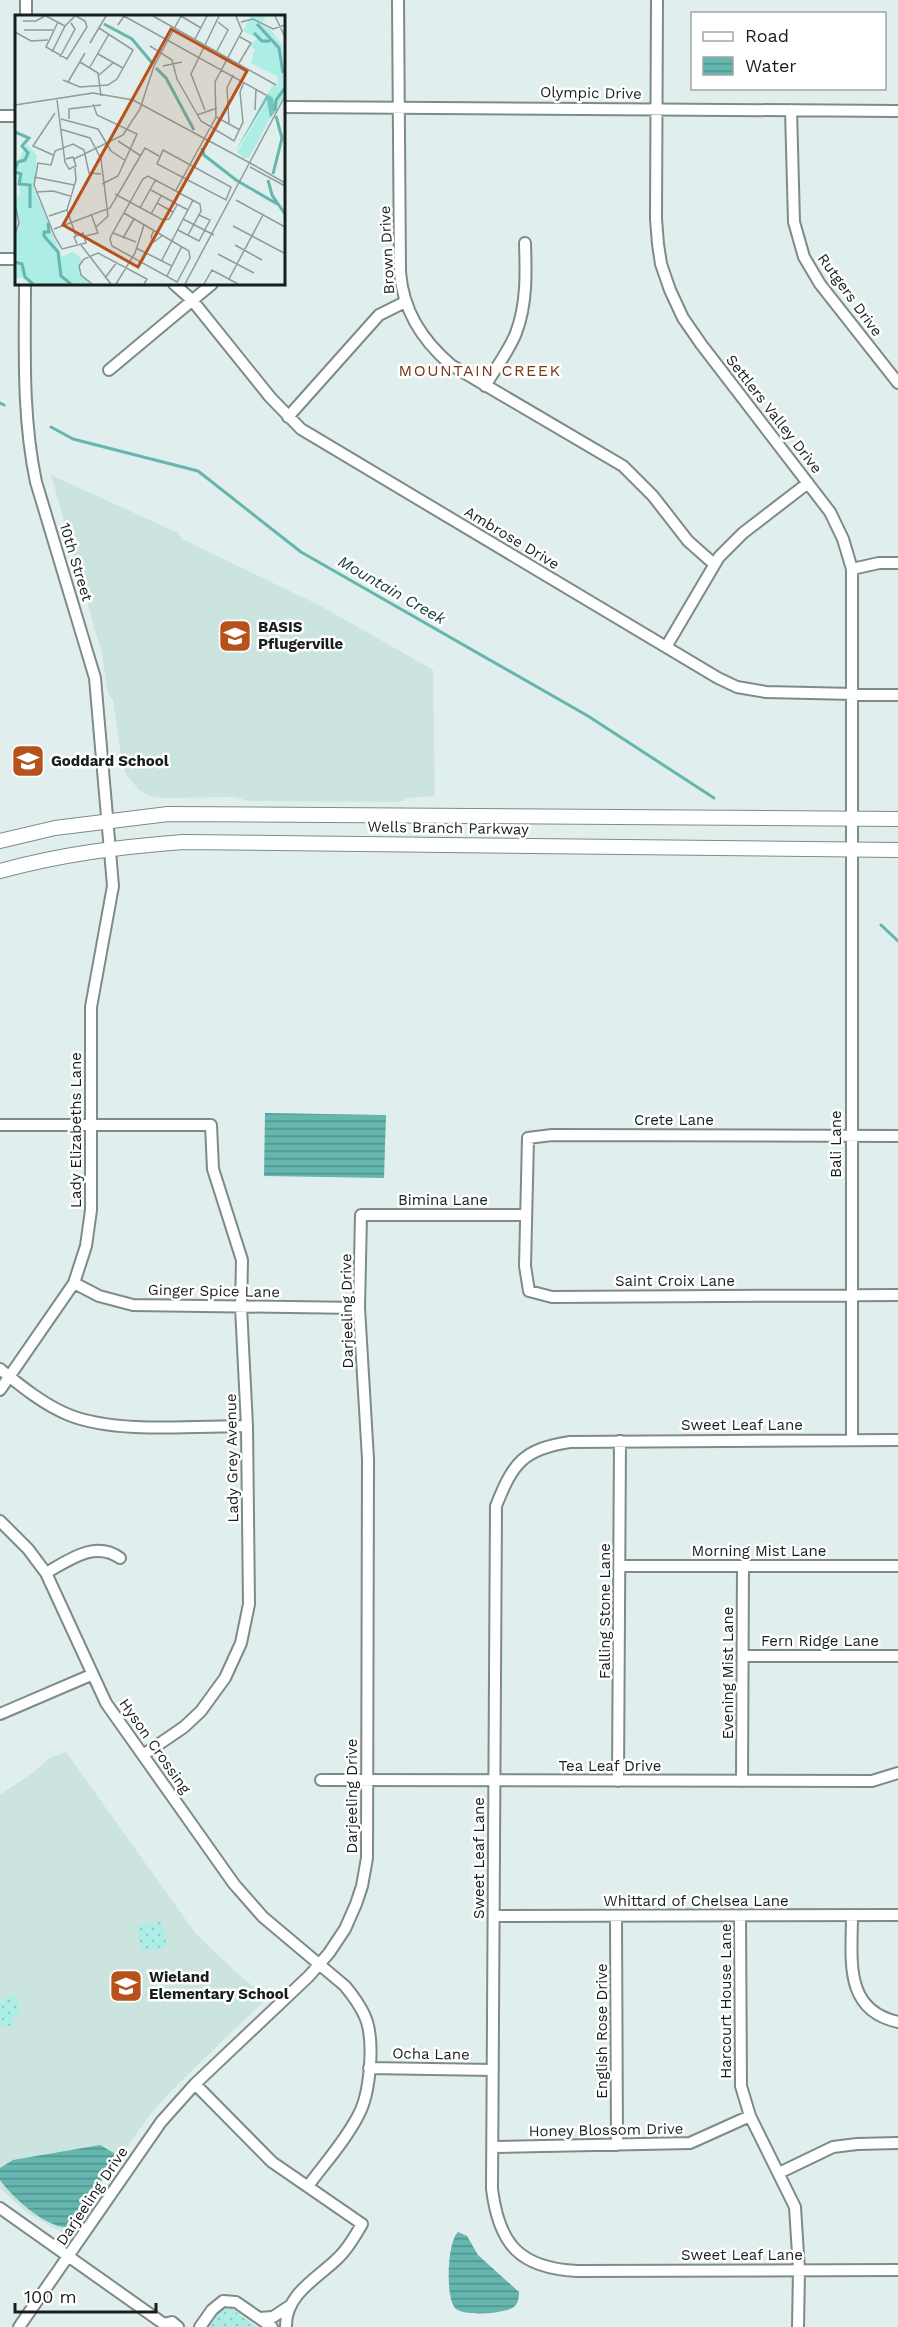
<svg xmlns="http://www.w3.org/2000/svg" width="898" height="2327" font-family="'Work Sans',sans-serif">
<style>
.built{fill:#cbe4e0}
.grass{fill:url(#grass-dots)}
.water{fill:url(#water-rules)}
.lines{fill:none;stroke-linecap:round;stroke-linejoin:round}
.stream{stroke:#64b6ae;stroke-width:3}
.minor-casing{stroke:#7d8b89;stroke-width:14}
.major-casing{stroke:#7d8b89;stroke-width:16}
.minor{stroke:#fff;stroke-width:10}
.major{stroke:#fff;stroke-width:14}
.labels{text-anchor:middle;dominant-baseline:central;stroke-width:5;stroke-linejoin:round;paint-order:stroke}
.street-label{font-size:15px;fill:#181e1d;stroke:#fff}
.poi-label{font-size:15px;font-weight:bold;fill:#181e1d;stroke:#fff;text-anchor:start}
.neighbourhood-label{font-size:16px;letter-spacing:1.5px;fill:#783918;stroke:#fff}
.water-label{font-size:16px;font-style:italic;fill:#153d39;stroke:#fff}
.inset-river{fill:none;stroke:#64b6ae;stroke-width:3}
.inset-road{fill:none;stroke:#909b9a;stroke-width:1.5}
.view{fill:#b6521b;fill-opacity:0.15;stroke:#b6521b;stroke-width:3}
.inset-edge{fill:none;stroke:#181e1d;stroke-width:3}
</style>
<defs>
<pattern id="grass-dots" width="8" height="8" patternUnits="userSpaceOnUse" patternTransform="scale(1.5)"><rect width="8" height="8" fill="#acede5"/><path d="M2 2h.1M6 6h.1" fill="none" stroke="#93cbc4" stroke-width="1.8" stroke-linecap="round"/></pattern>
<pattern id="water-rules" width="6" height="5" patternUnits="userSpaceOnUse" patternTransform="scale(1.5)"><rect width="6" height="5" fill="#64b6ae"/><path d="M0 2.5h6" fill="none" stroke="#51938d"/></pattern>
</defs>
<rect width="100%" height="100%" fill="#e0efed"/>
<path class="built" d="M51,475L178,533L182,539L319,605L433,670L435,796L408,798L399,802L248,801L235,797L161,798L149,796L139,790L127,776L122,764L113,700L108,694L102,654Z
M66,1752L196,1934L237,1973L267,1998L176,2086L152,2112L65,2234L26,2212L0,2188V1795L35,1771L49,1758Z"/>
<path class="grass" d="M162,1921L167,1947L141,1951L137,1926Z
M17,1996L20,2015L12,2017L13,2026H0V2000L1,2003H4V1998Z
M225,2308H231L257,2327H207L218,2311Z"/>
<path class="water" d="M265,1113L386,1115L384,1178L264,1176Z
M100,2145L119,2156L67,2227C46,2228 12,2197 0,2180V2168L13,2160Z
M458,2232L467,2236L478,2255L519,2292C519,2299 518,2305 512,2308C502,2314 465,2316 456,2309C445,2300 447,2242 458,2232Z"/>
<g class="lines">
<path class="stream" d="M0,403L4,405
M51,427L73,439L198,471L301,552L588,716L714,798
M881,925L898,941"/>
<g class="minor-casing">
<path id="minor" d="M26,0V16
M398,0L400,272C403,311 422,340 451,365L623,466L653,496L688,541L714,564
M657,0L656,219L658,244L661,264L670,290L683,318L701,344L830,512L843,539L852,569V1439
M284,107L898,111
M791,110L794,222L804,257L820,284L898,383
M0,116H16
M0,259H16
M174,284L192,300L270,397L301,429L718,678L737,687L766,692L898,695
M109,370L212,284
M485,386C495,369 509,351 516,333C527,304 526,273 525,243
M288,417L379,315L405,302
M852,569L879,563H898
M666,647L719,557L743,533L808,483
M0,1125H211L213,1169L242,1260L241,1307L247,1426L249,1604L241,1643L225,1678L201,1711L184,1727L143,1755
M898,1136L552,1135L528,1138L525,1266L529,1291L552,1297L898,1295
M74,1283L99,1296L133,1305L359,1308
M0,1369C21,1386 44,1405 69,1415C116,1434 195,1426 247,1426
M0,1390L74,1283L86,1246L91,1210V1007L113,886L95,678L36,482C22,416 25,350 25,284
M898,1440L570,1442C523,1449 513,1463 496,1506L492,2189C499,2245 520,2268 577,2271L898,2270
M0,1521L28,1549L46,1573L106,1703L234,1884L263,1917L345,1986C354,1997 363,2009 367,2022C374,2045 370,2093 359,2114C346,2140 325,2163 308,2186
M620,1566H898
M46,1573C69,1560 95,1540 120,1558
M743,1656H898
M0,1714L91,1675
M321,1780L872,1781L898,1773
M618,1781L620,1441
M742,1781L743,1566
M852,1915C852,1959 843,2010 898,2022
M494,1916L898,1915
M740,1916L741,2086L750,2116L795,2207L799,2270L798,2327
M616,1917L617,2145
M369,2068L493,2070
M195,2084L272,2162L362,2224C355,2236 348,2249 338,2258C318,2278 285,2294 286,2327
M493,2147L690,2143L750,2116
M779,2173L833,2147L857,2144L898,2143
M0,2208L164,2324L172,2322L178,2327
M259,2318L273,2317L291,2305
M19,2327L161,2122L195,2084L309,1976L329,1953L345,1929L356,1904L362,1886L367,1858L368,1459L359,1308L361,1215H525
M200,2327L212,2310L223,2301L236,2302L272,2327"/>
</g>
<g class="major-casing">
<path id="major" d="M0,841L55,828L168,814L898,819
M0,871C62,854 119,847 183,842L898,850"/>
</g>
<use href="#minor" class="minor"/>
<use href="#major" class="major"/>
</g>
<defs>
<g id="school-square" transform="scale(1.725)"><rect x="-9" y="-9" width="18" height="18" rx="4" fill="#b6521b" stroke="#fff"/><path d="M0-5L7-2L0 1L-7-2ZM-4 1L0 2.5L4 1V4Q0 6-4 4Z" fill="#fff"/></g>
</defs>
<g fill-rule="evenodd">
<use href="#school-square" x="235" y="636"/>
<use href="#school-square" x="28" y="761"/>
<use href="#school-square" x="126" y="1986"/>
</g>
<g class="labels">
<g class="street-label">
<text transform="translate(591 93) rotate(1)">Olympic Drive</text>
<text transform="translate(387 250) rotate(-93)">Brown Drive</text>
<text transform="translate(850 295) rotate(54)">Rutgers Drive</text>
<text transform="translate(774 414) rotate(52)">Settlers Valley Drive</text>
<text transform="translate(512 538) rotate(31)">Ambrose Drive</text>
<text transform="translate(76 562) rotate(73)">10th Street</text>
<text transform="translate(448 828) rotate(1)">Wells Branch Parkway</text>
<text x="674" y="1120">Crete Lane</text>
<text transform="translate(76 1130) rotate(-90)">Lady Elizabeths Lane</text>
<text transform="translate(836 1144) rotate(-90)">Bali Lane</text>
<text x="443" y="1200">Bimina Lane</text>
<text x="675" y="1281">Saint Croix Lane</text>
<text transform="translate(214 1291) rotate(1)">Ginger Spice Lane</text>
<text transform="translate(347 1311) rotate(-91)">Darjeeling Drive</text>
<text x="742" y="1425">Sweet Leaf Lane</text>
<text transform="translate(232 1458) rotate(-91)">Lady Grey Avenue</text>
<text x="759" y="1551">Morning Mist Lane</text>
<text transform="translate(605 1611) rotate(-90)">Falling Stone Lane</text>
<text x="820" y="1641">Fern Ridge Lane</text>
<text transform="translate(728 1673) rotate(-90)">Evening Mist Lane</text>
<text transform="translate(155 1746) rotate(55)">Hyson Crossing</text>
<text x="610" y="1766">Tea Leaf Drive</text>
<text transform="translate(352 1796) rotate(-90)">Darjeeling Drive</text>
<text transform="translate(479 1858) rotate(-90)">Sweet Leaf Lane</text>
<text x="696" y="1901">Whittard of Chelsea Lane</text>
<text transform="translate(726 2001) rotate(-90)">Harcourt House Lane</text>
<text transform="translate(602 2031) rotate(-90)">English Rose Drive</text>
<text transform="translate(431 2054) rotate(1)">Ocha Lane</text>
<text transform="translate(606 2130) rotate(-1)">Honey Blossom Drive</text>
<text transform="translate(92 2196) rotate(-56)">Darjeeling Drive</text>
<text x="742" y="2255">Sweet Leaf Lane</text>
</g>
<g class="poi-label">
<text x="258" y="627">BASIS<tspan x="258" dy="17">Pflugerville</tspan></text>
<text x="51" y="761">Goddard School</text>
<text x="149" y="1977">Wieland<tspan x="149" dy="17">Elementary School</tspan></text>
</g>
<g class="neighbourhood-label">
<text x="480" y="370">MOUNTAIN CREEK</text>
</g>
<g class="water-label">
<text transform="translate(392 590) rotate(30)">Mountain Creek</text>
</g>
</g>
<g transform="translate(15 15)">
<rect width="270" height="270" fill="#e0efed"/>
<path d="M236,1H251L246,9L256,15L267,30L270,79L260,97L252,79L259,69L262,71L263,62L236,48L240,34L235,31L242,23L228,16ZM253,85L255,103L234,143H229L222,137ZM12,129L22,141L19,173L47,242L57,237L63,240L67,245L64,257L76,269H16L6,262L0,264V220L4,212L0,185L5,179L0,151Z" fill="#acede5"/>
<path d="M252,79L258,83L260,97L255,103L252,85L220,137Z" fill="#73c5bd"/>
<path class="inset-river" d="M89,9L117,24L138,49M242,9L264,33L268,58M239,18L247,26H255M141,53L151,63L179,115M260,96L261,85L270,73M0,117L14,123L7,131L13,138L10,145L3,147L0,154M187,133L189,140L221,165L264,190M0,157L6,159L4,169L15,170V193M258,159L267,123L261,101M253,165L257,180L270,199M33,208L34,217H29V221L43,237L46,261L56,269M0,247L7,249L10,262L18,269"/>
<path class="inset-road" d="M31,1L50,11L60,1M138,1L261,70M166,1L186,13M260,1L270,22M8,6H21L30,1M43,7L31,32L52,44L72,12L70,6L61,1M226,7L238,4L258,14L270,10M103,10L109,1L251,80M9,15H38M0,17L16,26L33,25M180,24L192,1M75,28L91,1M135,31L157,45L162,64L186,106L219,126L228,107L225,77L229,67M202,36L213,15L203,7M37,37L50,11M83,39L108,53M45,42L60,14L56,8M65,47L83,58L86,81M224,48L236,28L225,22M148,51L167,47M75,52L94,19M84,60L98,48M48,65L65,72L93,70L102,64L118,35L84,13M53,67L70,38M42,85L50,147L54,154L61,151L58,142L51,144M78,89L82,100L122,119L103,161L87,169M0,90L78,78L118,85L237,149M190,95L176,59L204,1M240,95L241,74M182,100L202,93M201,102L225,115M46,104L83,114L96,136L111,146M54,104V94L86,90M214,108L212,73L218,60M45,114L75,123L86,144L93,201L80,213M103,126L126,141M148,135L216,172L211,185L142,149ZM38,140L18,131L40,98M59,144L108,120L125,94L139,51L166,1M237,149L270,168M235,152L270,171M60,153L61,165L52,195L61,221M19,162L59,170M136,175L173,195M161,175L201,102L200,67L227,16L221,1M21,177L38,176L55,181M100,179L148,205L154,204L162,190M221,185L270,212M142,188L158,197M0,189L4,208L0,219M125,193L141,164M109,198L174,236L175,243L162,267L97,231L95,224L96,221L128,164L133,161L185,189L186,196L173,220M136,199L146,181M34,201L52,195M168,204L199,220M218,211L269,238M39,214L95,193L130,133L144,141M139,215L136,222L139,227L148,220M163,215L184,226L195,205L184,200M98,218L121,227M70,221L83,218L76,199M108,223L119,204M62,229L59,222L68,218L71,228L47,234L40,222L19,170L23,148L36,150L40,136L58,129L69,135L74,158L86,159M66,230L96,269M220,230L247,245M121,233L157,251M203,239L239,258M147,245L178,185M152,261L167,231M90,263L102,247M214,264L248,200M77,269L66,260L64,251L69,244L83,238L132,264L129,269M101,269L120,238L129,210M170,269L270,81M189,269L197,255L223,269"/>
<path class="view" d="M156,14L232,56L123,252L48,210Z"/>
<rect width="270" height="270" class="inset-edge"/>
</g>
<rect x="691" y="12" width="195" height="78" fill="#ffffff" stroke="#a3a5a5" stroke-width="1.5"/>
<rect x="703" y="32" width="30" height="9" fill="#ffffff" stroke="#a3a5a5" stroke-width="1.5"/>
<text x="745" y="42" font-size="18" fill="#181e1d">Road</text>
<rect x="703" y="57" width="30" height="18" fill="url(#water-rules)" stroke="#a3a5a5" stroke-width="1.5"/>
<text x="745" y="72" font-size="18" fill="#181e1d">Water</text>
<path d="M15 2303v9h141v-9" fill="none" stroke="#181e1d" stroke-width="3"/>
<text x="24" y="2303" font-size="18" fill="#181e1d" stroke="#ffffff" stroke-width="4.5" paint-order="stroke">100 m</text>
</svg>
